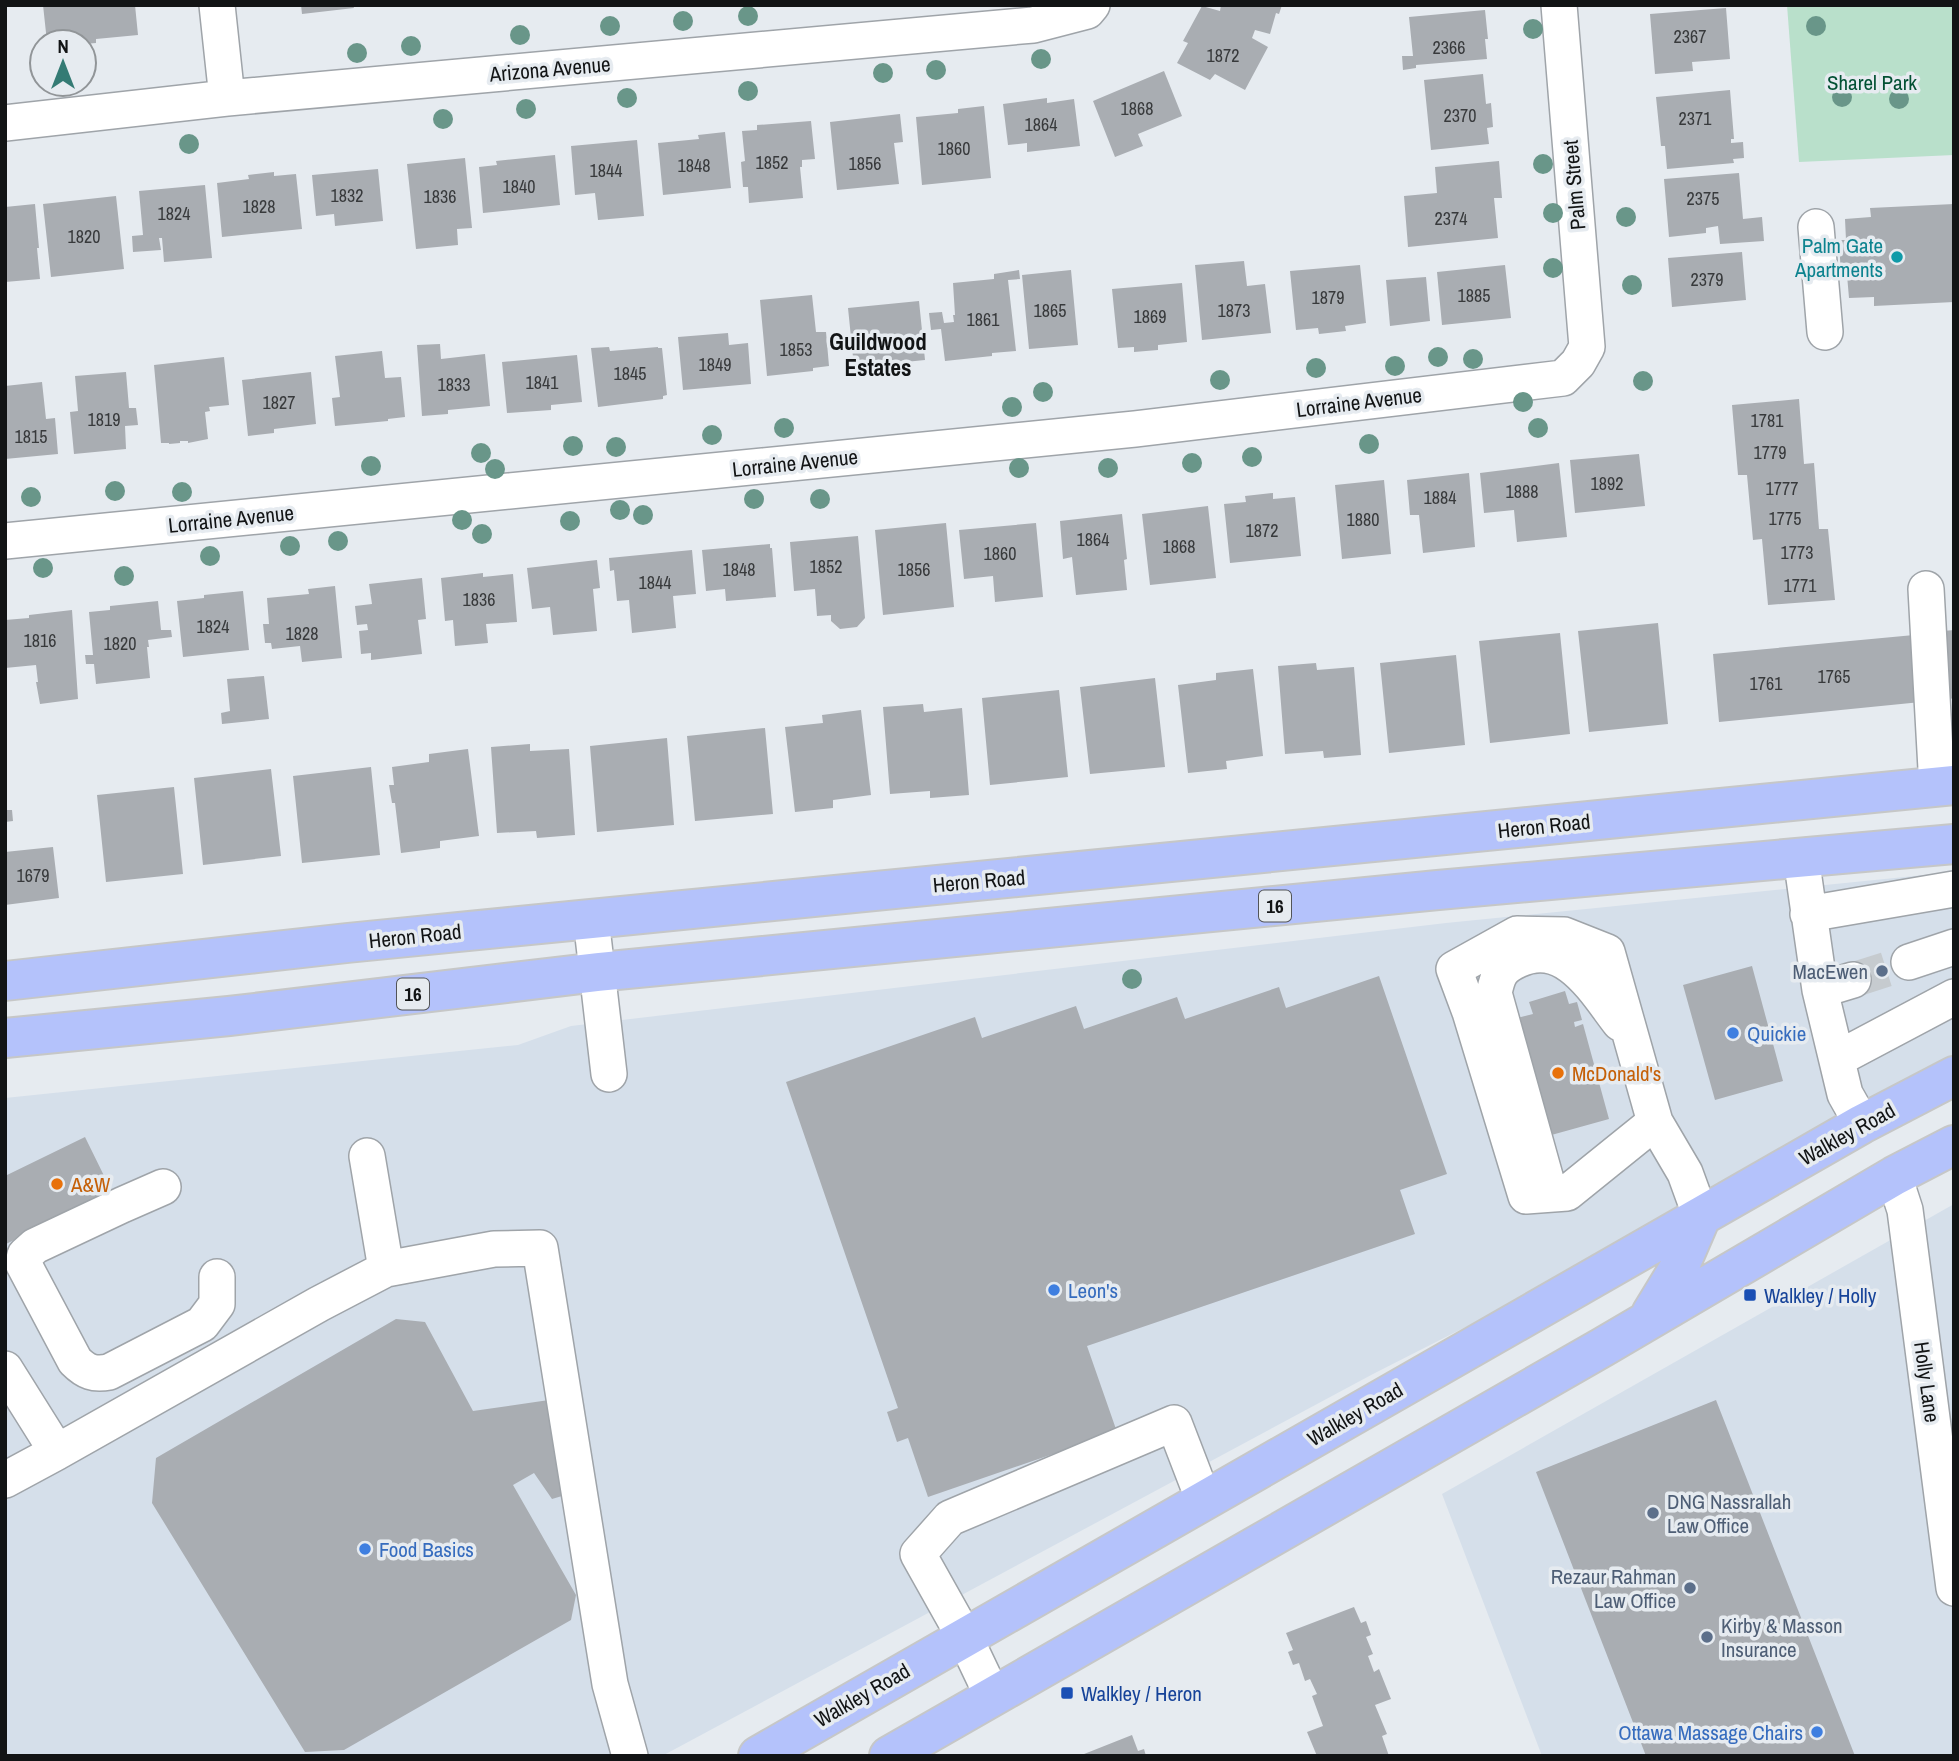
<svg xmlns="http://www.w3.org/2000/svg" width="1959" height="1761" font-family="'Archivo Narrow',sans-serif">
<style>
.built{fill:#d5dfea}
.green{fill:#b9e0cb}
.building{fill:#a9adb2}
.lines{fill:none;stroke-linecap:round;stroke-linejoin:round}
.minor-tunnel{stroke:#c6cbcf;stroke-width:35;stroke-dasharray:35 18;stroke-linecap:butt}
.minor-casing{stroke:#9fa4a9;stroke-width:38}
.major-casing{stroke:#c6c7c7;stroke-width:42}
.minor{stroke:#fff;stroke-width:35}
.major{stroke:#b4c2fb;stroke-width:38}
.tree{fill:#699689}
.culture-dot{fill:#0f9aa8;stroke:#e6ebf0;stroke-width:2.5}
.service-dot{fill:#5c6f8a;stroke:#e6ebf0;stroke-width:2.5}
.shop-dot{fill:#3f7fe0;stroke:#e6ebf0;stroke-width:2.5}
.food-dot{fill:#e8710a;stroke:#e6ebf0;stroke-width:2.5}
.transit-dot{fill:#1a4fb4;stroke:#e6ebf0;stroke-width:2.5}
.labels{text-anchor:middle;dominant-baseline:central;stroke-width:7;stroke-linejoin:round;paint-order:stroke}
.number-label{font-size:18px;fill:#383a3c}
.shield{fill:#e6ebf0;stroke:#525457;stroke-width:2}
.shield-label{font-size:19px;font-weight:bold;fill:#121415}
.street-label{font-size:21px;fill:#121415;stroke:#e6ebf0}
.park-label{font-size:21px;fill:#035134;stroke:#e6ebf0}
.culture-label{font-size:21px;fill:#0d838f;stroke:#e6ebf0;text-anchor:end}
.service-label{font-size:21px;fill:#4e5e75;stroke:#e6ebf0;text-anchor:end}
.shop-label{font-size:21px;fill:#366cbe;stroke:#e6ebf0;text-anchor:start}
.food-label{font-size:21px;fill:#c56008;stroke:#e6ebf0;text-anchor:start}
.transit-label{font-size:21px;fill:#164399;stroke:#e6ebf0;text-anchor:start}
.neighbourhood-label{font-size:23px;font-weight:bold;fill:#121415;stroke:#e6ebf0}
</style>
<rect width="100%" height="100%" fill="#e6ebf0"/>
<path class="built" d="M1954,872V1079L1373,1374L662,1756H5V1098L518,1045L571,1026L1446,923Z
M1954,1204V1756H1542L1442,1494Z"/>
<path class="green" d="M1787,5H1954V155L1799,162Z"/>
<path class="building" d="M43,5H135L138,35L96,39V43L84,44V42H47Z
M301,5H353L354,8L302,14Z
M1221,5H1282L1279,14L1276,13L1270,34L1255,30L1252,38L1268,47L1245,90L1215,74L1210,80L1177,63L1188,43L1183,41L1202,6L1220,11Z
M1726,8L1730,59L1692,62L1693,71L1655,74L1650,14Z
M1485,10L1488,39H1485L1487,59L1416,65V68L1403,70L1402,56H1413L1409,17Z
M1164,71L1182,116L1138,134L1143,146L1115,157L1093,101Z
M1483,74L1486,104L1491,103L1493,127L1487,128L1489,144L1431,150L1424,80Z
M1730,90L1734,139H1731V143L1743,142L1744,158L1733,159L1734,163L1667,169L1665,146H1661L1656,97Z
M1047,98V103L1074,99L1080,146L1027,152V143L1008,145L1003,104Z
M984,106L991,178L922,185L916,117L958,113V109Z
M900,114L903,142L894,143L899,184L837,190L830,122Z
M811,121L815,159L802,160V167H800L803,198L749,203L748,187H743L741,162L745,161L742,131L757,130V125Z
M725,132L731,188L663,195L658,143L699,139L698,135Z
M637,140L644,216L598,220L595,193L575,195L571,146Z
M555,155L560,205L483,213L479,167L497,165L496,161Z
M465,158L472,228L457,229L458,245L416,249L407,164Z
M1499,161L1502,198H1494L1498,238L1408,247L1404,196L1437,193L1435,167Z
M378,169L383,221L335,226L334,214L316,216L312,175Z
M274,172V176L296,174L302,229L222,237L217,183L249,179L248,175Z
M1739,173L1743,219L1762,217L1764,241L1720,244L1718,226L1706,228V233L1669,237L1664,179Z
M205,185L212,258L164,262L162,238H159L161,250L133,252L132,236L143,235L139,191Z
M116,196L124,269L51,277L43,204Z
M35,204L39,248H37L40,279L5,282V207Z
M1954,204V302L1874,306V297L1849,298L1847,275L1841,276L1839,240H1846L1845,219L1871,217L1870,208Z
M1742,252L1746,300L1672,307L1668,258Z
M1244,261L1247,286L1265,284L1271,333L1202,340L1195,265Z
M1360,265L1366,323L1345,326L1346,331L1319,334L1318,328L1296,330L1290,271Z
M1505,265L1511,318L1442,325L1437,272Z
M1019,270L1020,279L1008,280L1016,351L992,353V356L945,361L941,329L931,330L929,313L942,312L944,323L954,322L953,315H955L953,283L994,279V274Z
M1071,270L1078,345L1029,349L1022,275Z
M1426,277L1430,321L1390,326L1386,280Z
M1182,283L1187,342L1158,345V350L1134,352V347L1118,348L1112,289Z
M812,295L816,332H826L829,366L813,368V371L767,376L760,300Z
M919,301L925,360L905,362V368L878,371V368L861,369V366L854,367L848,308Z
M728,333L729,345L748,343L751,384L683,390L678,337Z
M440,344L441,359L485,354L490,406L448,410V414L422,416L417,345Z
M609,347L610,351L658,347V348H662L667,395L663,396V399L598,407L591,348Z
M382,351L385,378L401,377L405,417L388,419V421L335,426L332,398L340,397L335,356Z
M577,355L582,402L551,405V410L507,413L502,362Z
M224,357L229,405L209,407L210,411L205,412L208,439L188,443V441H180V443L169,444V443H161L154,365Z
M126,372L129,408H136L138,425L125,426L126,449L74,454L70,412L78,411L75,376Z
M311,372L316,424L274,429V433L248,436L242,380Z
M42,382L46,419L55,418L58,454L5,459V386Z
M1799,399L1804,464L1814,463L1819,529H1828L1835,600L1768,605L1762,539L1753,540L1747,475H1738L1732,405Z
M1639,454L1645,506L1575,513L1570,460Z
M1559,463L1567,537L1517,542L1514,510L1484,513L1480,473Z
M1469,473L1475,547L1423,553L1419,515H1410L1407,480Z
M1384,480L1391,554L1342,559L1335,485Z
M1273,493V499L1295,497L1301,556L1230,563L1224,504L1246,502L1245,496Z
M1208,506L1216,578L1150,585L1142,514Z
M1122,514L1127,559L1124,560L1127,590L1076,595L1072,557L1063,559L1060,521Z
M946,523L954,607L883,615L875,530Z
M1036,523L1043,597L995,602L993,576L964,579L959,530Z
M858,536L865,618L857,627L840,629L831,621V615L817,616L815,589L794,591L790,542Z
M770,544V548H772L776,597L726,601L725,589L706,591L702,550Z
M692,550L696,594L673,596L676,628L632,633L629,600L617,601L614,570L610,571L609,558Z
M597,560L600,588L593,589L597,631L553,635L550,607L532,609L527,568Z
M483,573V577L513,574L517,622L486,624L488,643L455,646L453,620L445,621L441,578Z
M422,578L426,619L418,620L422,654L371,660V653L361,654L359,631L368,630L367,624L357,625L355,606L372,604L369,584Z
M335,586L342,658L302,662L300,646L272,649L271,643H265L263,624H269L267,598L309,594L308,589Z
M243,591L249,650L183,657L177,601L204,598V595Z
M158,601L161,630H171L172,637L148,640L149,647H147L150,678L96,684L94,664H86L85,655H93L89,612L110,610V606Z
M72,610L78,699L40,704L36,682H38L36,665L5,668V620L29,618V615Z
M1658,623L1668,724L1589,732L1578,631Z
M1954,630V698L1950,699L1943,631Z
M1560,633L1570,734L1490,743L1479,641Z
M1914,635L1921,702L1719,722L1713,654Z
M1456,655L1465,745L1389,753L1380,663Z
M1316,663L1317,670L1354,667L1361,755L1324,758L1323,751L1285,754L1278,666Z
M1253,669L1263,756L1226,761L1227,769L1188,773L1178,685L1216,680V673Z
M264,676L269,719L222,724L221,713L230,711L227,679Z
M1155,678L1165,767L1090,774L1080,687Z
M1059,690L1068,777L990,785L982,698Z
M923,704L924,712L962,708L969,795L930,798V791L890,794L883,707Z
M861,710L871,795L833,800V808L795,812L785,727L823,723L822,715Z
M765,728L773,814L695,821L687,736Z
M667,738L674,825L597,832L590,746Z
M530,744V751L569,749L575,835L537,838L536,831L497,833L491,747Z
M468,749L479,836L440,841V848L401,853L395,803H392L389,785H394L392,767L429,762V754Z
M371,767L380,855L302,863L293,776Z
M271,769L281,856L203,865L194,778Z
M174,787L183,874L106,882L97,795Z
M5,810H12L13,821L5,822Z
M53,847L59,898L5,905V852Z
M1752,966L1783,1081L1715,1100L1683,985Z
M1379,976L1447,1174L1400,1190L1415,1234L1087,1346L1117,1432L928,1497L908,1438L897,1442L887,1412L898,1408L786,1082L975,1017L982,1038L1076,1006L1084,1029L1177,997L1185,1019L1279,987L1286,1008Z
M1565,991L1569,1004L1577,1002L1582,1020L1574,1022L1575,1027L1583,1024L1609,1119L1537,1139L1505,1021L1533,1014L1529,1002Z
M85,1137L112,1192L6,1244L5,1176Z
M396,1319L425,1322L473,1411L549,1400L562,1496L552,1499L534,1473L513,1485L576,1595L571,1620L344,1750L305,1752L152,1503L156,1458Z
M1716,1400L1855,1756H1646L1536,1472Z
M1354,1607L1361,1623L1366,1621L1371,1635L1366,1637L1373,1654L1368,1656L1374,1672L1379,1669L1391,1699L1375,1705L1387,1734L1382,1736L1389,1756H1317L1307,1732L1323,1726L1312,1696L1317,1694L1310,1679L1305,1681L1299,1663L1293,1665L1288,1652L1293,1650L1286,1633Z
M1132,1735L1138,1751L1144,1749L1146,1756H1079Z"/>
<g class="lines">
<path class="minor-tunnel" d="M1853,980L1909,962"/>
<g class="minor-casing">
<path id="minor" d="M217,5L227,98
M5,123L227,98L1033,25L1087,11L1092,5
M1816,227L1825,332
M5,541L1135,429L1563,378L1578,363L1587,347L1559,5
M1926,589L1937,787
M1801,857L1820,990L1845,1094L1862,1124
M1808,914L1954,889
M591,919L609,1074
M1517,934L1564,935L1607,952L1655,1122L1567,1193L1526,1196L1470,1012L1454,969Z
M1909,962L1954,947
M1820,990L1853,980
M1837,1059L1954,997
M1655,1122L1685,1173L1701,1217
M367,1156L386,1269
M1894,1176L1905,1210L1954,1588
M163,1187L122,1205L35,1246L25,1255L23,1263L75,1361C86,1372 94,1375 109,1372L202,1324L217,1304V1277
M1550,1194L1494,993C1498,974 1501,968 1518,960C1566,938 1595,991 1620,1023
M5,1369L57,1452L5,1480
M57,1452L319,1304L386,1269L494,1249L540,1248L610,1684L630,1756
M993,1697L964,1636L918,1554L950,1518L1174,1423L1204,1501"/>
</g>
<g class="major-casing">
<path id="major" d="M5,981L347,943L591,919L1954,785
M5,1038L229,1016L598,972L1438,890L1954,844
M1651,1314L1679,1268L1701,1217
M758,1756L1862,1124L1954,1076
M889,1756L1603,1347L1894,1176L1954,1145"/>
</g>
<use href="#minor" class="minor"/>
<use href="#major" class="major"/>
</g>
<g class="tree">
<circle cx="748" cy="16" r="10"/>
<circle cx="683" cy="21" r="10"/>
<circle cx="610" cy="26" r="10"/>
<circle cx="1816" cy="26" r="10"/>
<circle cx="1533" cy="29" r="10"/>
<circle cx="520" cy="35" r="10"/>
<circle cx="411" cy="46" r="10"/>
<circle cx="357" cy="53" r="10"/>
<circle cx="1041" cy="59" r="10"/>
<circle cx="936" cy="70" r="10"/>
<circle cx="883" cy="73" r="10"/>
<circle cx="748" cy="91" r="10"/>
<circle cx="1842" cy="97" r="10"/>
<circle cx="627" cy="98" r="10"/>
<circle cx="1899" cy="99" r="10"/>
<circle cx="526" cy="109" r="10"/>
<circle cx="443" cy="119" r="10"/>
<circle cx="189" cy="144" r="10"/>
<circle cx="1543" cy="164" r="10"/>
<circle cx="1553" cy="213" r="10"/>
<circle cx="1626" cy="217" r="10"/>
<circle cx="1553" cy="268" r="10"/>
<circle cx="1632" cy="285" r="10"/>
<circle cx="1438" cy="357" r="10"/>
<circle cx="1473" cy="359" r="10"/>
<circle cx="1395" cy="366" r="10"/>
<circle cx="1316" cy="368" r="10"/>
<circle cx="1220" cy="380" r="10"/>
<circle cx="1643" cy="381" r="10"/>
<circle cx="1043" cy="392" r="10"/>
<circle cx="1523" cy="402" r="10"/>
<circle cx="1012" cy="407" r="10"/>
<circle cx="784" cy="428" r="10"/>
<circle cx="1538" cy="428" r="10"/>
<circle cx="712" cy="435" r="10"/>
<circle cx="1369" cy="444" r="10"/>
<circle cx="573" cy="446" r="10"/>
<circle cx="616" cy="447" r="10"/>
<circle cx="481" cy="453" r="10"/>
<circle cx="1252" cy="457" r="10"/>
<circle cx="1192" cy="463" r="10"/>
<circle cx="371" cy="466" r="10"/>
<circle cx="1019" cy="468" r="10"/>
<circle cx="1108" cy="468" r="10"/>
<circle cx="495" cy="469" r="10"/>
<circle cx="115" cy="491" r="10"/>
<circle cx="182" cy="492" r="10"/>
<circle cx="31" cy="497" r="10"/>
<circle cx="754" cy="499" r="10"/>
<circle cx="820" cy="499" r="10"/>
<circle cx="620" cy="510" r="10"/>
<circle cx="643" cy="515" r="10"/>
<circle cx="462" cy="520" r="10"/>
<circle cx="570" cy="521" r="10"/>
<circle cx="482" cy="534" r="10"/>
<circle cx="338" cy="541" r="10"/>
<circle cx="290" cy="546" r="10"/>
<circle cx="210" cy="556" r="10"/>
<circle cx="43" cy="568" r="10"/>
<circle cx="124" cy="576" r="10"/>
<circle cx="1132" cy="979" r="10"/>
</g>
<circle class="culture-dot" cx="1897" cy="257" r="7"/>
<g class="service-dot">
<circle cx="1882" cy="971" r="7"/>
<circle cx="1653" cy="1513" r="7"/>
<circle cx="1690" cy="1588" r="7"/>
<circle cx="1707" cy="1637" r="7"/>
</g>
<g class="shop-dot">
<circle cx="1733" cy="1033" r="7"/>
<circle cx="1054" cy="1290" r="7"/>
<circle cx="365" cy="1549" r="7"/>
<circle cx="1817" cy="1732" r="7"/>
</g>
<g class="food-dot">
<circle cx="1558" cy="1073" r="7"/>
<circle cx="57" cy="1184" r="7"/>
</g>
<g class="transit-dot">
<rect x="1743" y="1288" width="14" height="14" rx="3.5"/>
<rect x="1060" y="1686" width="14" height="14" rx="3.5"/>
</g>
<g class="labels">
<g class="number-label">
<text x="1690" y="36">2367</text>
<text x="1449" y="47">2366</text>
<text x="1223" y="55">1872</text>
<text x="1137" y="108">1868</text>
<text x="1460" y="115">2370</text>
<text x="1695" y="118">2371</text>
<text x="1041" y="124">1864</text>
<text x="954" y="148">1860</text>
<text x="772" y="162">1852</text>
<text x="865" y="163">1856</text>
<text x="694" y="165">1848</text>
<text x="606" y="170">1844</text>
<text x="519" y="186">1840</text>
<text x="347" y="195">1832</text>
<text x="440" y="196">1836</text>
<text x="1703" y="198">2375</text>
<text x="259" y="206">1828</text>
<text x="174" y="213">1824</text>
<text x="1451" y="218">2374</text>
<text x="84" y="236">1820</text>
<text x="1707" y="279">2379</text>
<text x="1474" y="295">1885</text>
<text x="1328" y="297">1879</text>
<text x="1050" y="310">1865</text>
<text x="1234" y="310">1873</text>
<text x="1150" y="316">1869</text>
<text x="983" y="319">1861</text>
<text x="796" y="349">1853</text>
<text x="715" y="364">1849</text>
<text x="630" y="373">1845</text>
<text x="542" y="382">1841</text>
<text x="454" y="384">1833</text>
<text x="279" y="402">1827</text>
<text x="104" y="419">1819</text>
<text x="1767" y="420">1781</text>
<text x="31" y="436">1815</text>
<text x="1770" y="452">1779</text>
<text x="1607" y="483">1892</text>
<text x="1782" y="488">1777</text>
<text x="1522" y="491">1888</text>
<text x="1440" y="497">1884</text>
<text x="1785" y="518">1775</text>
<text x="1363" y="519">1880</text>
<text x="1262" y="530">1872</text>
<text x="1093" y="539">1864</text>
<text x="1179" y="546">1868</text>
<text x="1797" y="552">1773</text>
<text x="1000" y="553">1860</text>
<text x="826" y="566">1852</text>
<text x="739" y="569">1848</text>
<text x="914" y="569">1856</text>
<text x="655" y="582">1844</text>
<text x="1800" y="585">1771</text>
<text x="479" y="599">1836</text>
<text x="213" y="626">1824</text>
<text x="302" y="633">1828</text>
<text x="40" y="640">1816</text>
<text x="120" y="643">1820</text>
<text x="1834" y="676">1765</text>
<text x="1766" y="683">1761</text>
<text x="33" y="875">1679</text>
</g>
<g class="shield">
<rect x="1259" y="890.5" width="32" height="31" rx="5"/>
<rect x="397" y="978.5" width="32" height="31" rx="5"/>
</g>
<g class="shield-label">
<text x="1275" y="906">16</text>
<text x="413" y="994">16</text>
</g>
<g class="street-label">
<text transform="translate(550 69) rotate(-5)">Arizona Avenue</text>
<text transform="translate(1574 185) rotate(-95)">Palm Street</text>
<text transform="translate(1359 402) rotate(-7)">Lorraine Avenue</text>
<text transform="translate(795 463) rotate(-6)">Lorraine Avenue</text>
<text transform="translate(231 519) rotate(-6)">Lorraine Avenue</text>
<text transform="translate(1544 826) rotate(-6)">Heron Road</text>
<text transform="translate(979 881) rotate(-5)">Heron Road</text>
<text transform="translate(415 936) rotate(-6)">Heron Road</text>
<text transform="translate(1847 1134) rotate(-29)">Walkley Road</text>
<text transform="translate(1927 1382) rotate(82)">Holly Lane</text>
<text transform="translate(1355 1414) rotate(-30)">Walkley Road</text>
<text transform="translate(862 1695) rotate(-30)">Walkley Road</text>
</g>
<g class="park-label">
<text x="1872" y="82">Sharel Park</text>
</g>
<g class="culture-label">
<text x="1883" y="245">Palm Gate<tspan x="1883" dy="24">Apartments</tspan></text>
</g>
<g class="service-label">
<text x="1868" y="971">MacEwen</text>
<text x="1667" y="1501" text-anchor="start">DNG Nassrallah<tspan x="1667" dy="24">Law Office</tspan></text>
<text x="1676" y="1576">Rezaur Rahman<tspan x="1676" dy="24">Law Office</tspan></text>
<text x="1721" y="1625" text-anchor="start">Kirby &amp; Masson<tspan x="1721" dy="24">Insurance</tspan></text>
</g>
<g class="shop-label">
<text x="1747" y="1033">Quickie</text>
<text x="1068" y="1290">Leon's</text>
<text x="379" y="1549">Food Basics</text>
<text x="1803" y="1732" text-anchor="end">Ottawa Massage Chairs</text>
</g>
<g class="food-label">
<text x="1572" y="1073">McDonald's</text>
<text x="71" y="1184">A&amp;W</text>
</g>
<g class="transit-label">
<text x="1764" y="1295">Walkley / Holly</text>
<text x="1081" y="1693">Walkley / Heron</text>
</g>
<g class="neighbourhood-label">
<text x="878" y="341">Guildwood<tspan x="878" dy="26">Estates</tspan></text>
</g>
</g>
<rect width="1959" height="1761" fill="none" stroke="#121415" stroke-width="14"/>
<g transform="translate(63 63)"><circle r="33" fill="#e6ebf0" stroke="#919598" stroke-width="2"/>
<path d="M0-5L12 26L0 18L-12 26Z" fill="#347b74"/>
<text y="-10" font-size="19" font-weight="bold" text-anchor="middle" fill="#121415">N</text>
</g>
</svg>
